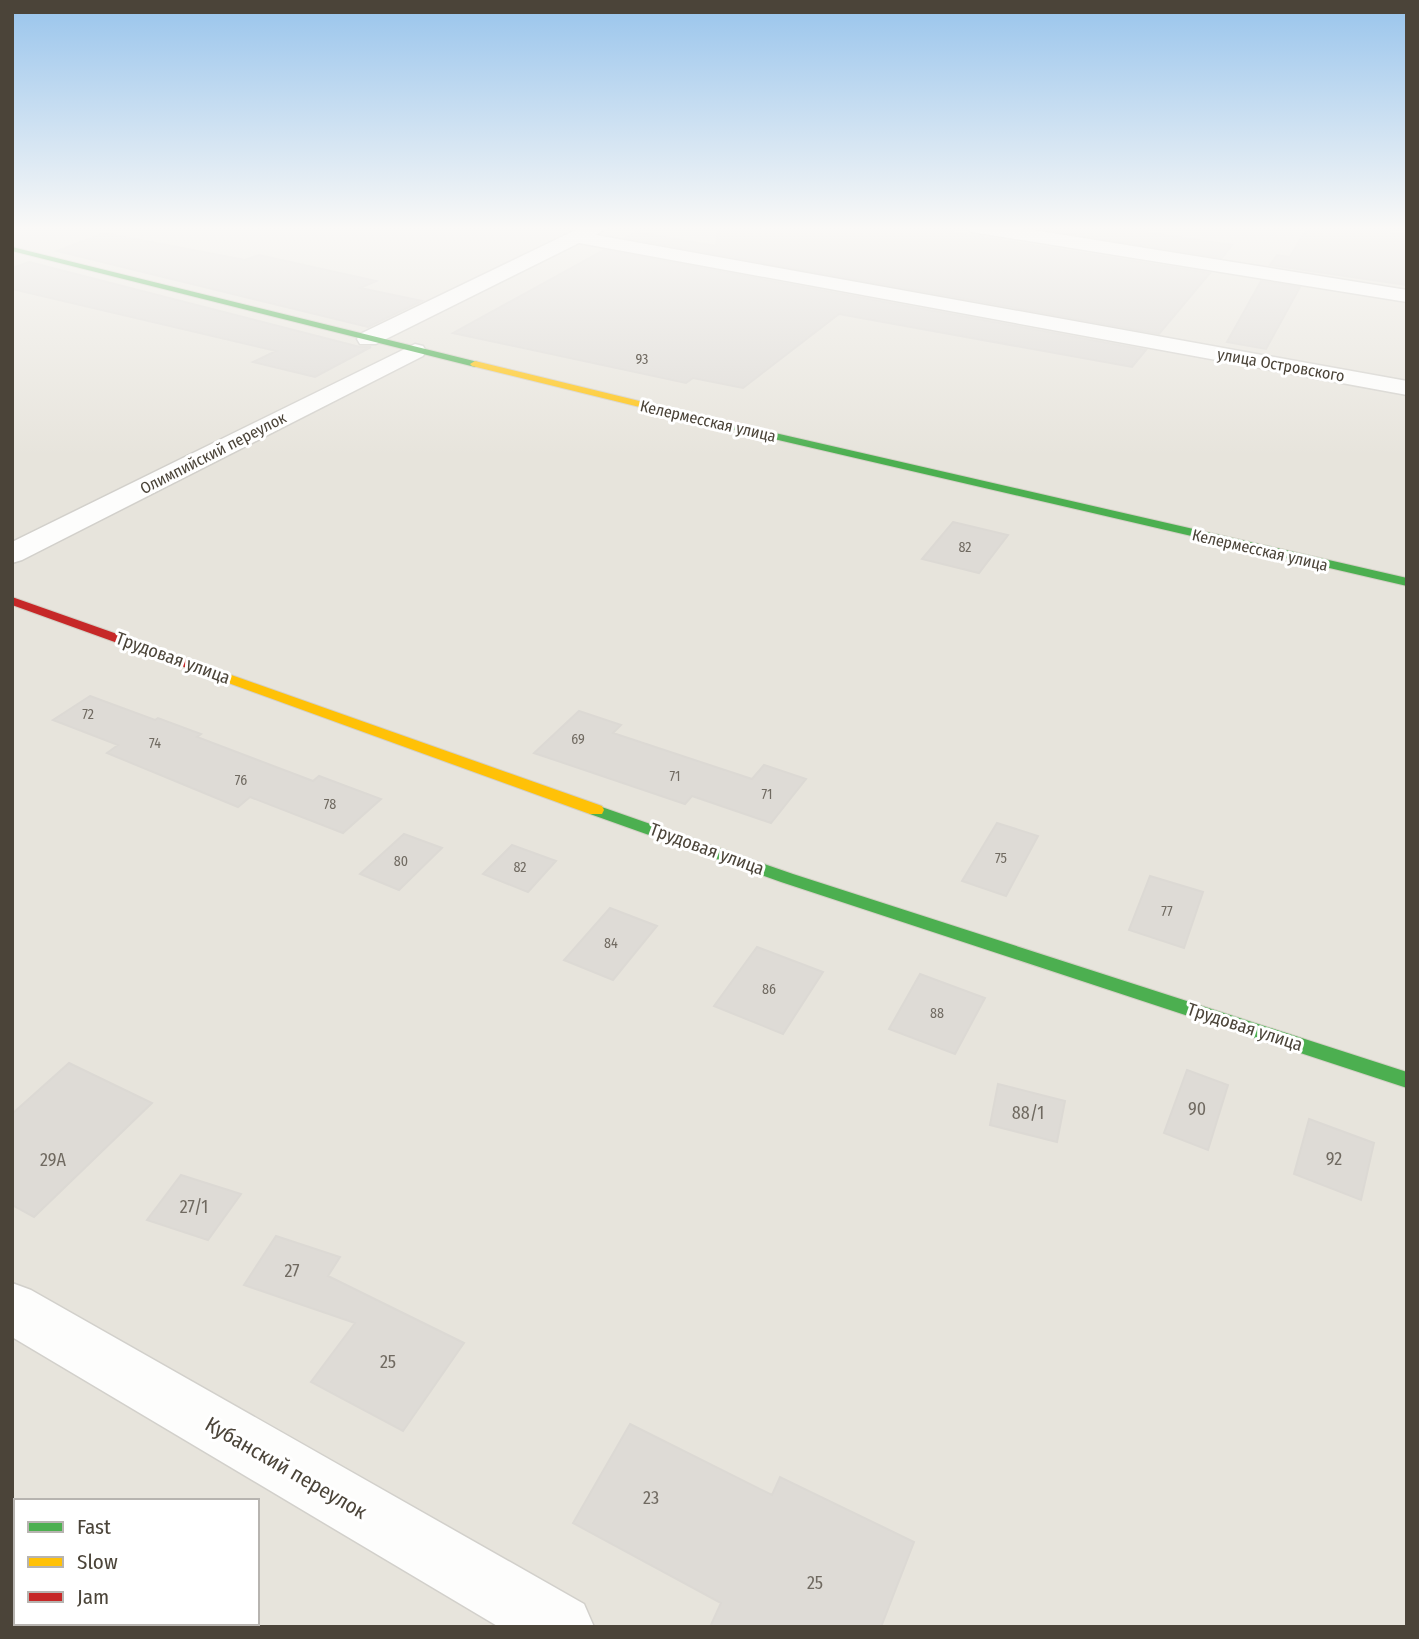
<svg xmlns="http://www.w3.org/2000/svg" width="1419" height="1639" font-family="'Fira Sans Condensed',sans-serif">
<style>
.residential{fill:#e7e4dc;fill-rule:evenodd}
.building{fill:#dedbd6;stroke:#dcd9d4;stroke-width:2}
.lines{fill:none;stroke-linecap:round;stroke-linejoin:round}
.street-casing{stroke:#d2d0cb;stroke-width:3}
.fast-casing{stroke:#d3cfc5;stroke-width:2}
.slow-casing{stroke:#d3cfc5;stroke-width:2}
.jam-casing{stroke:#d3cfc5;stroke-width:2}
.street{fill:#fdfdfc;fill-rule:evenodd}
.fast{fill:#4caf50;fill-rule:evenodd}
.slow{fill:#ffc107;fill-rule:evenodd}
.jam{fill:#c62828;fill-rule:evenodd}
.labels{text-anchor:middle;dominant-baseline:central;stroke-width:6;stroke-linejoin:round;paint-order:stroke}
.number-label{font-size:14px;fill:#706a61}
.far-street-label{font-size:16px;fill:#4b4439;stroke:#fff}
.street-label{font-size:18px;fill:#4b4439;stroke:#fff}
.near-number-label{font-size:18px;fill:#706a61}
.near-street-label{font-size:21px;fill:#4b4439;stroke:#fff}
</style>
<rect width="100%" height="100%" fill="#f4f2ee"/>
<path class="residential" d="M12,226H1407V1627H12ZM16,1501H257V1623H16Z"/>
<path class="building" d="M718,226H911L1210,273L1159,334L626,238L636,232L716,246Z
M1051,226H1104L1232,245L1222,258L1047,230Z
M1308,226H1347L1407,235V285L1270,265L1277,255L1290,257Z
M104,233L245,260L259,255L376,281L360,288L422,301L368,327L57,251Z
M604,250L1146,350L1132,367L839,314L743,388L693,378L686,383L453,333Z
M29,262L360,347H371L315,377L253,362L276,351L12,289V268Z
M1261,281L1300,287L1266,349L1227,342Z
M953,522L1008,535L979,573L922,559Z
M90,696L155,720L158,718L201,734L197,737L313,781L319,776L381,799L343,833L250,797L238,807L107,753L118,745L53,720Z
M579,711L621,725L613,733L752,779L764,765L806,779L771,823L692,796L685,804L534,753Z
M997,823L1038,836L1006,896L962,881Z
M404,834L442,848L399,890L360,874Z
M512,845L556,861L528,892L483,874Z
M1150,876L1203,892L1184,948L1129,930Z
M610,908L657,926L613,980L564,960Z
M757,947L823,972L783,1034L714,1006Z
M920,974L985,998L955,1054L889,1029Z
M69,1063L152,1103L34,1217L12,1205V1114Z
M1187,1070L1228,1085L1208,1150L1164,1133Z
M998,1084L1065,1101L1057,1142L990,1125Z
M1309,1119L1374,1143L1361,1200L1294,1174Z
M181,1175L241,1194L208,1240L147,1220Z
M276,1236L340,1257L328,1276L464,1343L403,1431L311,1382L355,1323L244,1285Z
M630,1424L772,1495L780,1477L914,1542L881,1627H710L721,1603L573,1523Z"/>
<g class="lines">
<g class="street-casing">
<path id="street" d="M584,226H608L596,235L1407,381V395L579,243L376,344H360L357,339L360,334Z
M963,226H1008L1407,290V302L972,232Z
M415,344L423,346L426,351L423,356L22,560L12,563V542Z
M12,1283L31,1290L584,1604L594,1627H499L12,1337Z"/>
</g>
<g class="fast-casing">
<path id="fast" d="M12,247L478,362L480,364L475,367L12,251Z
M705,417L1407,578V586L701,422L700,420Z
M596,805L793,874L1407,1072V1088L781,882L590,814L588,810L590,806Z"/>
</g>
<g class="slow-casing">
<path id="slow" d="M475,361L709,418L710,420L705,423L472,366L470,364Z
M203,665L602,806L604,810L602,814H590L198,672L196,669L198,666Z"/>
</g>
<g class="jam-casing">
<path id="jam" d="M12,597L208,666L210,669L208,672H198L12,605Z"/>
</g>
<use href="#street" class="street"/>
<use href="#fast" class="fast"/>
<use href="#slow" class="slow"/>
<use href="#jam" class="jam"/>
</g>
<linearGradient id="sky" x2="0" y2="1"><stop stop-color="#98c4ec"/><stop offset="0.5" stop-color="#faf9f7"/><stop offset="1" stop-color="#faf9f7" stop-opacity="0"/></linearGradient>
<rect width="1419" height="456" fill="url(#sky)"/>
<g class="labels">
<g class="number-label">
<text x="642" y="359">93</text>
<text x="965" y="547">82</text>
<text x="88" y="714">72</text>
<text x="578" y="739">69</text>
<text x="155" y="743">74</text>
<text x="675" y="776">71</text>
<text x="241" y="780">76</text>
<text x="767" y="794">71</text>
<text x="330" y="804">78</text>
<text x="1001" y="858">75</text>
<text x="401" y="861">80</text>
<text x="520" y="867">82</text>
<text x="1167" y="911">77</text>
<text x="611" y="943">84</text>
<text x="769" y="989">86</text>
<text x="937" y="1013">88</text>
</g>
<g class="far-street-label">
<text transform="translate(1281 365) rotate(10)">улица Островского</text>
<text transform="translate(708 421) rotate(13)">Келермесская улица</text>
<text transform="translate(213 453) rotate(-27)">Олимпийский переулок</text>
<text transform="translate(1260 550) rotate(13)">Келермесская улица</text>
</g>
<g class="street-label">
<text transform="translate(173 658) rotate(20)">Трудовая улица</text>
<text transform="translate(707 849) rotate(20)">Трудовая улица</text>
<text transform="translate(1245 1027) rotate(18)">Трудовая улица</text>
</g>
<g class="near-number-label">
<text x="1197" y="1109">90</text>
<text x="1028" y="1113">88/1</text>
<text x="1334" y="1159">92</text>
<text x="53" y="1160">29А</text>
<text x="194" y="1207">27/1</text>
<text x="292" y="1271">27</text>
<text x="388" y="1362">25</text>
<text x="651" y="1498">23</text>
<text x="815" y="1583">25</text>
</g>
<g class="near-street-label">
<text transform="translate(286 1468) rotate(30)">Кубанский переулок</text>
</g>
</g>
<rect width="1419" height="1639" fill="none" stroke="#4b4439" stroke-width="28"/>
<rect x="14" y="1499" width="245" height="126" fill="#ffffff" stroke="#b7b4b0" stroke-width="2"/>
<rect x="28" y="1522" width="35" height="10" fill="#4caf50" stroke="#b7b4b0" stroke-width="2"/>
<text x="77" y="1534" font-size="21" fill="#4b4439">Fast</text>
<rect x="28" y="1557" width="35" height="10" fill="#ffc107" stroke="#b7b4b0" stroke-width="2"/>
<text x="77" y="1569" font-size="21" fill="#4b4439">Slow</text>
<rect x="28" y="1592" width="35" height="10" fill="#c62828" stroke="#b7b4b0" stroke-width="2"/>
<text x="77" y="1604" font-size="21" fill="#4b4439">Jam</text>
</svg>
